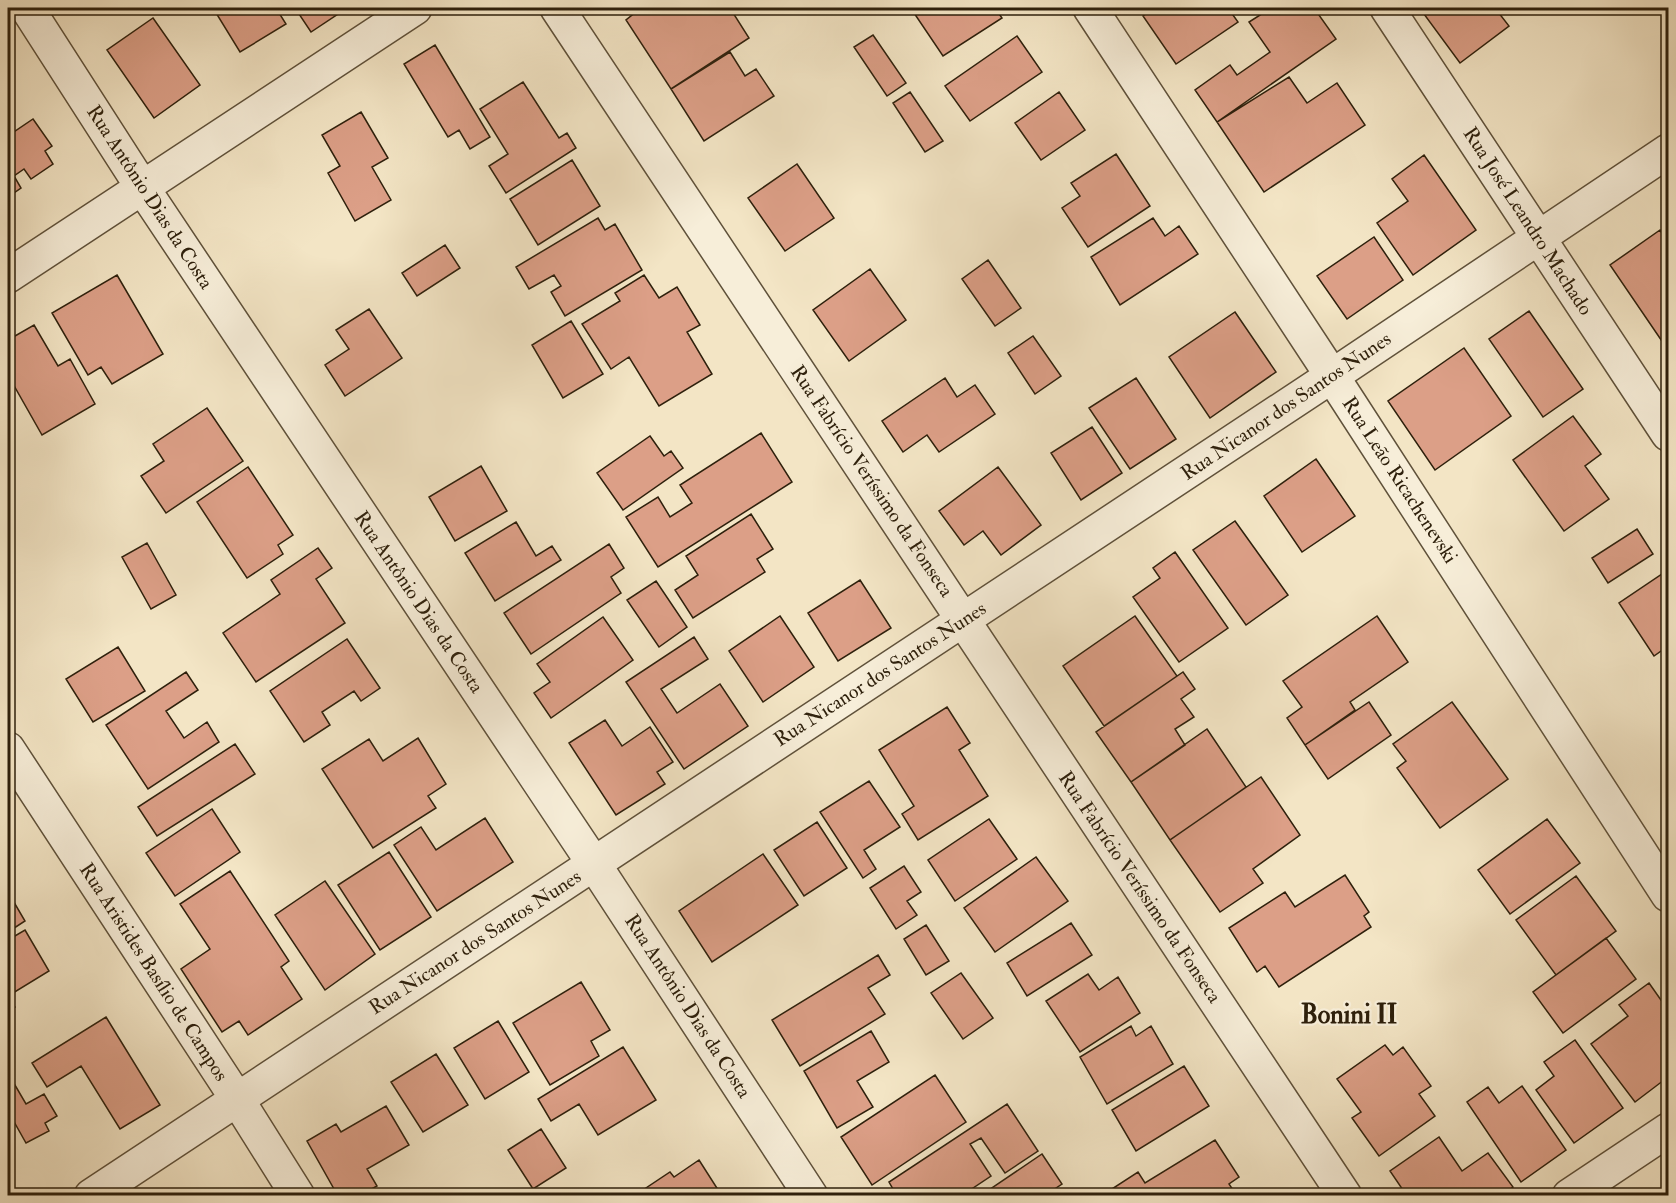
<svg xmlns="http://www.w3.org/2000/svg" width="1676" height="1203" font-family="'IM FELL Double Pica',serif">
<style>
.building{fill:#dc9f87;stroke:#2e200c;stroke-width:1.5}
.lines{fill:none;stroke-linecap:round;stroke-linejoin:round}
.minor-casing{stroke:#5f513a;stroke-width:36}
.minor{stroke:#f7eed9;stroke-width:33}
.labels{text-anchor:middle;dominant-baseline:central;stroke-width:4.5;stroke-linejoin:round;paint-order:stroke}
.street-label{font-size:20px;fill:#2e200c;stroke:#f7eed9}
.district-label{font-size:26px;font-weight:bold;fill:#2e200c;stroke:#f7eed9}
</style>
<rect width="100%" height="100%" fill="#f3e5c5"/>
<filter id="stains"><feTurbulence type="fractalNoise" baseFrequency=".00333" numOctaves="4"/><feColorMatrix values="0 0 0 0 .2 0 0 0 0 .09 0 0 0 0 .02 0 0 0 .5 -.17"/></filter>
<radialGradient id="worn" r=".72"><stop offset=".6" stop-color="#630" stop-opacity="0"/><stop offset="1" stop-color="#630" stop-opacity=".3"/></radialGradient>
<path class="building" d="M213,8H276L286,24L240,52Z
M295,8H333L338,14L311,32Z
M641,8H730L749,38L671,89L626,20Z
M916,8H995L1002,18L943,56L912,10Z
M1155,8H1228L1238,22L1176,64L1143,16Z
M1271,8H1314L1336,39L1217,122L1195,90L1230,65L1237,75L1270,52L1249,22Z
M1424,8H1495L1509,26L1460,63L1421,10Z
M153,18L200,85L154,118L107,50Z
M873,35L906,83L887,96L854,47Z
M1017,36L1042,72L970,121L945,86Z
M435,45L490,137L470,149L459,130L448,137L404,64Z
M730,52L745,76L756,69L774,96L704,141L671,89Z
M1289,77L1307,103L1337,83L1365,125L1264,192L1217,122Z
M523,82L559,138L567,133L576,148L506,193L489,166L508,154L480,109Z
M910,92L943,141L925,152L893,103Z
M1059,92L1085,130L1041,160L1015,123Z
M361,112L388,158L372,167L391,200L355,221L328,173L340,166L322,135Z
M33,119L52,146L45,151L53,164L31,179L24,169L14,176L21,188L8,197V136Z
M1116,154L1150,206L1088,247L1062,208L1080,196L1071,183Z
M1424,155L1476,230L1413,275L1377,223L1408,201L1392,179Z
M572,160L600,206L538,245L510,199Z
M797,164L834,218L785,251L748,198Z
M598,218L605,230L615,224L642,270L565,316L551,292L561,286L554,275L529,289L516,267Z
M1153,218L1165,236L1179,226L1198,254L1120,305L1091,257Z
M1660,230L1668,243V350L1610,265Z
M1374,237L1403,280L1347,319L1317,276Z
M445,245L460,268L417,296L402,273Z
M988,260L1021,308L995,326L962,279Z
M870,269L906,320L849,361L813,310Z
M117,275L163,354L112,384L101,367L88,375L52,313Z
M644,275L659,298L677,287L700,325L687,332L712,374L659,406L629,357L611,369L582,324L620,301L615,293Z
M369,309L402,358L345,396L325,365L349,349L336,330Z
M1529,311L1583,389L1543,417L1489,339Z
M1235,312L1276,372L1210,418L1169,357Z
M571,321L603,374L563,398L532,345Z
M34,325L58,366L70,359L95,404L42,435L8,375V340Z
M1033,336L1061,376L1035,394L1008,353Z
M1464,348L1511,416L1435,470L1388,401Z
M945,378L957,397L975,385L995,414L939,452L927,435L903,452L882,421Z
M1136,378L1176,439L1130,469L1089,408Z
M207,408L243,461L166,513L141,476L164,461L153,444Z
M1573,416L1601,454L1585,466L1609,499L1564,531L1513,460Z
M1092,427L1122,473L1081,500L1051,453Z
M761,433L792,482L658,567L626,517L658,497L670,517L692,503L680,485Z
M650,436L664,456L671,451L683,468L623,510L597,473Z
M1316,459L1355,516L1302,552L1264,496Z
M481,466L507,511L455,541L429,497Z
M248,467L293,535L278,545L283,554L247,578L197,502Z
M998,467L1041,525L1001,555L983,531L964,545L939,511Z
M751,514L773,549L757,559L765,572L693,618L675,590L698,575L686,556Z
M1235,521L1288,595L1246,625L1193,550Z
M516,522L536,556L552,546L561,560L495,601L465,553Z
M1637,529L1653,554L1608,583L1592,558Z
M147,543L176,595L151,609L122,557Z
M609,544L624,568L611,577L621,593L531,654L504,613Z
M318,548L332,568L316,579L345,623L256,682L223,633L280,594L271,580Z
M1175,552L1228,628L1179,662L1133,597L1160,578L1153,568Z
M1668,570V646L1654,656L1619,603Z
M860,580L891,628L838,661L808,613Z
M656,581L687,627L659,647L627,600Z
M780,616L814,667L763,702L729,651Z
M1135,616L1177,676L1104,726L1063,666Z
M1377,616L1408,662L1350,702L1355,710L1305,745L1287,718L1302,707L1283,681Z
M603,617L633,660L551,718L534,693L550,682L537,664Z
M694,637L708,659L661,689L677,713L720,684L748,726L684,769L626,682Z
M347,639L380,688L361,701L354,691L322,712L330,725L304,742L270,691Z
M118,647L145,691L93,722L66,679Z
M186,672L198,690L166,711L184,738L207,722L219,742L148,789L106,725Z
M1183,672L1195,689L1181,699L1194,717L1175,729L1185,745L1131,782L1096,732Z
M1369,702L1391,735L1328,779L1305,745Z
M1452,702L1508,779L1440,828L1397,768L1406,761L1393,744Z
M947,707L970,743L959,750L988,796L918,840L902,814L914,806L879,750Z
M605,720L622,746L650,727L673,762L657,772L665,784L616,815L569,743Z
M1207,729L1246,787L1170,840L1131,782Z
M418,738L446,784L428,796L436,808L373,848L322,769L369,739L383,761Z
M235,744L255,774L157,836L138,807Z
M1261,777L1300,835L1253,869L1263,883L1220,912L1170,840Z
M869,781L900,827L864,850L876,869L863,878L820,812Z
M212,809L240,852L175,896L146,853Z
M485,818L513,862L437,911L394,845L421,827L436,850Z
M989,819L1017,859L955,901L928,860Z
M1547,819L1580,863L1510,914L1478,870Z
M817,822L847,868L804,896L774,850Z
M389,852L431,917L380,950L338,885Z
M763,854L798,905L712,962L679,911Z
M1036,857L1068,901L995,952L964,908Z
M904,866L921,892L907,901L917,915L896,929L870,888Z
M230,871L289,961L281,967L302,999L248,1035L239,1021L222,1032L181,969L210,949L180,904Z
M1345,875L1369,912L1364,916L1371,927L1279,987L1265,966L1257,972L1229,928L1285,892L1295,907Z
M1576,876L1616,931L1556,975L1516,920Z
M325,881L375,954L325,990L275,915Z
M8,892L25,921L8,932Z
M1071,923L1092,955L1027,996L1007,963Z
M926,925L949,961L926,975L904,939Z
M25,930L49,971L8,996L15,1007L8,1012V940Z
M1606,938L1636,979L1563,1033L1533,992Z
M878,955L890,975L868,988L885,1014L800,1066L772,1020Z
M961,973L993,1018L963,1039L931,993Z
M1088,974L1099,990L1118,977L1140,1013L1080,1052L1046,1001Z
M581,982L610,1030L591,1041L599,1056L550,1085L513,1023Z
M1649,983L1668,1010V1023L1666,1026L1668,1030V1077L1635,1102L1591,1044L1628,1016L1619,1005Z
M106,1017L160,1105L120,1129L81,1066L47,1087L32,1063Z
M498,1021L529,1072L485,1099L454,1048Z
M1131,1026L1136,1036L1151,1026L1173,1064L1107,1104L1080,1057Z
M871,1031L889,1062L857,1081L873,1107L837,1128L804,1071Z
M1575,1040L1623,1108L1574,1143L1536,1090L1554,1076L1544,1062Z
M1385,1045L1393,1055L1403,1047L1431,1086L1419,1094L1435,1116L1379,1156L1352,1118L1361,1112L1337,1079Z
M623,1047L656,1100L598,1135L579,1104L551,1121L538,1099Z
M436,1054L468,1105L423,1132L391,1082Z
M1184,1066L1209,1106L1136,1151L1112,1110Z
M935,1075L966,1122L872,1185L841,1137Z
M12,1080L26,1104L44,1094L57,1116L45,1123L49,1131L26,1143L13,1120L8,1123V1083Z
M1522,1086L1566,1150L1521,1182L1467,1102L1488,1087L1499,1103Z
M1007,1104L1038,1151L1005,1173L981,1138L970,1144L991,1176L961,1196H897L889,1182Z
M386,1106L409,1145L367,1169L377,1186L359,1196H338L307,1141L336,1124L341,1132Z
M541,1129L566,1168L533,1189L508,1150Z
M1439,1137L1462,1171L1488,1153L1513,1187L1501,1196H1407L1390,1171Z
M1215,1140L1239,1177L1229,1184L1237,1196H1101L1138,1172L1145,1183Z
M1042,1154L1062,1184L1044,1196H980Z
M699,1160L722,1196H634L670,1172L674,1177Z"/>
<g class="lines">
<g class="minor-casing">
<path id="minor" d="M27,8L142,187L594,864L811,1196
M557,8L1345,1196
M1090,8L1332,376L1668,895
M1387,8L1668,434
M8,276L415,8
M8,749L237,1099L298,1196
M91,1196L1332,376L1668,151
M1569,1196L1668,1130"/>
</g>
<use href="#minor" class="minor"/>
</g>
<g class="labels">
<g class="street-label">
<text transform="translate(150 197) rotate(57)">Rua Antônio Dias da Costa</text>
<text transform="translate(1528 221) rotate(57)">Rua José Leandro Machado</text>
<text transform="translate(1286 406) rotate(-34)">Rua Nicanor dos Santos Nunes</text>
<text transform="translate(1400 480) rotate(57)">Rua Leão Ricachenevski</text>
<text transform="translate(872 481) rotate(56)">Rua Fabrício Veríssimo da Fonseca</text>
<text transform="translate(419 602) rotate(56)">Rua Antônio Dias da Costa</text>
<text transform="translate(880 674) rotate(-33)">Rua Nicanor dos Santos Nunes</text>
<text transform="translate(1140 887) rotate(56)">Rua Fabrício Veríssimo da Fonseca</text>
<text transform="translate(475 942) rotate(-33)">Rua Nicanor dos Santos Nunes</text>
<text transform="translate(154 972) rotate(57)">Rua Aristides Basílio de Campos</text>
<text transform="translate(688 1006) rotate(57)">Rua Antônio Dias da Costa</text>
</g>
<g class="district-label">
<text x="1349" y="1015">Bonini II</text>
</g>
</g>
<rect width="1676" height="1203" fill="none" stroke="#f3e5c5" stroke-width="30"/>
<rect x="9" y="9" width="1658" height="1185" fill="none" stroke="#2e200c" stroke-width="3"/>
<rect x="15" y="15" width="1646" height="1173" fill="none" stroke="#2e200c" stroke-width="1.5"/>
<rect width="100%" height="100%" filter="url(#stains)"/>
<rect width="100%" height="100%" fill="url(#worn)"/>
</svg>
